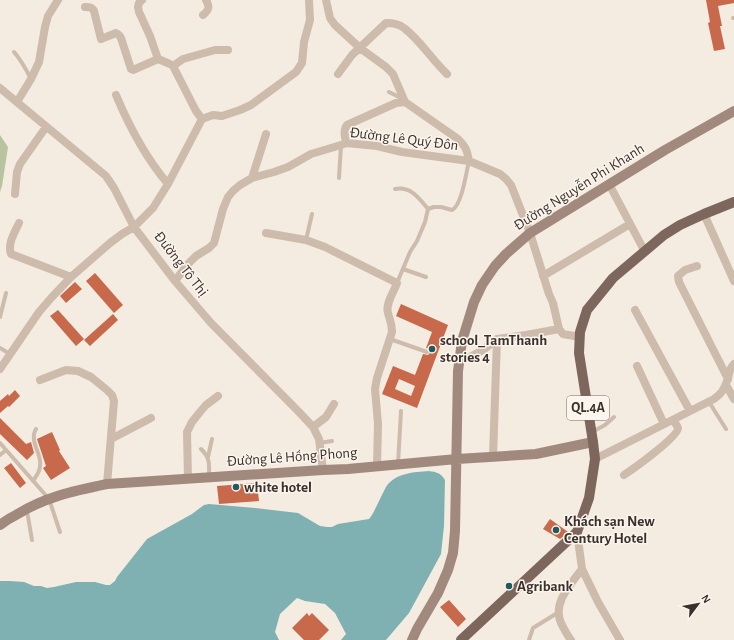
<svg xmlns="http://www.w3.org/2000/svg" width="734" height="640" font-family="'Alegreya Sans',sans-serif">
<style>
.green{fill:#b8c4a0}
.water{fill:#7fb0b2}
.building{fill:#c8694b;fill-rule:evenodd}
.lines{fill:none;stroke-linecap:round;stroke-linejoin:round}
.lane{stroke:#cdbbac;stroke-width:4}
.street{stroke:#cdbbac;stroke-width:8}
.secondary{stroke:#a18a7d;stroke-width:10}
.primary{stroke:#7d675c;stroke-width:10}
.poi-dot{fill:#1f5a5e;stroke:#fbf5ee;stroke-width:1.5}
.labels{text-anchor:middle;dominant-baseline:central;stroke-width:3;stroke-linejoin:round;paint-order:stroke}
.shield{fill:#fbf5ee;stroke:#756b66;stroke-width:1}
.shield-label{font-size:14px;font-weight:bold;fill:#3b302b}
.street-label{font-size:15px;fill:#3b302b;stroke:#fbf5ee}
.poi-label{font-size:15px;font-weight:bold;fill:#3b302b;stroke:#fbf5ee;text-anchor:start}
</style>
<rect width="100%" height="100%" fill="#f4ebe1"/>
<path class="green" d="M0,135L8,147L2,186L0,192Z"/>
<path class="water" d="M429,471C436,472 441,473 445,480L444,526L441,554L409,613L386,640H341L346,634L335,613L325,604L305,601L297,598L280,614L275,632L279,640H0V581H10L24,582L34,586H41L47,588L54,587L76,582H95L106,585H110L115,581L117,577L147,539L192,514L204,505L209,504L255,508L298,513L320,526L327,527H332L338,524L369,519L372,515C377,506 381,496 386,487C395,473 414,472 429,471Z"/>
<path class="building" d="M706,0H734V3L718,6L722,26H720L725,49L714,51L708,23L710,22Z
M95,273L123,305L114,313L86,281Z
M75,282L82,289L66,303L60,296Z
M401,304L448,325L417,408L382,394L393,366L415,375L423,354L428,355L430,353L429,349L426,348L432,332L396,316ZM399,379L415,386L411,396L395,389Z
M58,310L84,339L76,346L50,316Z
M113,314L118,320L90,346L84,340Z
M15,390L20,396L9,407L8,406L0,413V401L8,394L9,396Z
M0,418L26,444L31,442L34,453L27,460L0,434Z
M52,432L60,450L59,451L70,468L51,480L43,468L46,466L37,439Z
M11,463L26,483L20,488L4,468Z
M257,483L259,501L219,504L217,486Z
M550,519L568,532L560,539L543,529Z
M449,600L466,619L458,627L440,607Z
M307,613L309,616L312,613L329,630L319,640H304L292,628Z"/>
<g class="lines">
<path class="lane" d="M733,18H734
M14,52C21,60 26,69 31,79
M389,92L403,99
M339,178L341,145
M395,189C411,186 419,198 428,209
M306,240L312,214
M403,269L426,277
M397,283L410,252L417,241L425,222L428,209L434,207H441L452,210C462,205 466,173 469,161
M0,317L6,293
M390,339L427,352
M0,348L10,354
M709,402L726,429
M592,432L605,425L614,417
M0,443L49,499L60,532
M319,443L332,441
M201,449C211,459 209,464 209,477
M0,455L6,450
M208,457L212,439
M398,464L401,411
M33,481C36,476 40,472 40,466C42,455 32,445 34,435C34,432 35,431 36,429
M27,511L32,540
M529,640L533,628L559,612"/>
<path class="street" d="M142,0L139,3L138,7L139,12L150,36L158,59L170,64L173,66L196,111L202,119
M326,0L330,18L335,25L360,48L386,67L393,74L405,102L458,139C466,147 467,150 469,161
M85,7C89,7 92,7 94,11L101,39L116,33L119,35L121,38L131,69L133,70L158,59
M203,15C209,10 210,7 206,0
M173,66L183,59L215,50H228
M338,74L352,55L386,23C392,23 399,24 404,28C420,40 432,60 447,74
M0,88L106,176L114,188L134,227L175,281L211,323L299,412L313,427L319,439L323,470
M116,95C129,126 146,158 168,184
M17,102L31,79L39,62L45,27L48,16L58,0
M346,143C345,137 343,130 347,125L396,103L405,102
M252,178L266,134
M609,184L645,252
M15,194L17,172L20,164L46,127
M704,214L734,281
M19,223C15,232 7,244 11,254L71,277
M266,233L306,240L325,247L397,283C394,292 385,304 388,313C390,321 392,323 392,332L377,378L375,389L378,424L377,466
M697,266L685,270L678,276L679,282L728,379
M543,276L630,224
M175,281L188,264L196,256L209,248L214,243L223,209L228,197L233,191L240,185L252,178L274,172L288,167L311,154L341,145L346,143L377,146L402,152L469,161L500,174L506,179L511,185L530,233L549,294L553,303L559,329L563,334L580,337
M635,310L690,411
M460,358L470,357L483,350L497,339L526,335L559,329
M637,366L664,424
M0,369L39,312L52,297L71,277L110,243L122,234L134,227L153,208L168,184L202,119L213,115L222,116L240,110L251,105L296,72L302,63L304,42L310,20L309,0
M40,380L66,370L78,371L91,377L107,390L112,395L114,401L107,484
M726,385L734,399
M313,427L326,417L334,404
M111,439L151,418
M493,457L497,339
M595,459L714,399C721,394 724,390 727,381C730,374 728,370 734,364
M624,475C633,469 678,437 678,428C677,425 674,422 673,420
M188,479L187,432L192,422L200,412L206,405L218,396
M577,532L582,569L598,602L620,640
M571,640C567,635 564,629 561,623C552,603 571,584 582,569"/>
<path class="secondary" d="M0,525C5,521 10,518 16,515C45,497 73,491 107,484L323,470L348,469L457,459L536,454L593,442
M412,640L417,629L438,593L448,570L453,553L455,531L458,371L462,341L474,302L482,285L495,266L506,254L530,233L665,150L734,111"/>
<path class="primary" d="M461,640L577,532L589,498L595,459L593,442L579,353L580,332L587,310L613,278L664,235L680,225L704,214L734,202"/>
</g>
<g class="poi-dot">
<circle cx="432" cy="349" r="4"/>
<circle cx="236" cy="487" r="4"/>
<circle cx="556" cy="530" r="4"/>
<circle cx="509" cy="586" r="4"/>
</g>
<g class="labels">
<rect class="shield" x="567" y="396" width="42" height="24" rx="3"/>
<g class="shield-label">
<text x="588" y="408">QL.4A</text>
</g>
<g class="street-label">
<text transform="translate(404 139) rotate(7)">Đường Lê Quý Đôn</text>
<text transform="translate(579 187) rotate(-32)">Đường Nguyễn Phi Khanh</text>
<text transform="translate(181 264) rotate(52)">Đường Tô Thị</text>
<text transform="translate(292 457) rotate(-4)">Đường Lê Hồng Phong</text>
</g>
<g class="poi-label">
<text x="440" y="340">school_TamThanh<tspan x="440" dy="17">stories 4</tspan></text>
<text x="244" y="487">white hotel</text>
<text x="564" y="521">Khách sạn New<tspan x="564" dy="17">Century Hotel</tspan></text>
<text x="517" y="586">Agribank</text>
</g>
</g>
<g transform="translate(698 604) rotate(58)" stroke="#fbf5ee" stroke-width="3" paint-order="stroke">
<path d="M0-3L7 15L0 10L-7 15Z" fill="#3b302b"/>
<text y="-6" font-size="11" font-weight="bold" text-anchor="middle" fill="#3b302b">N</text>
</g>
</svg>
